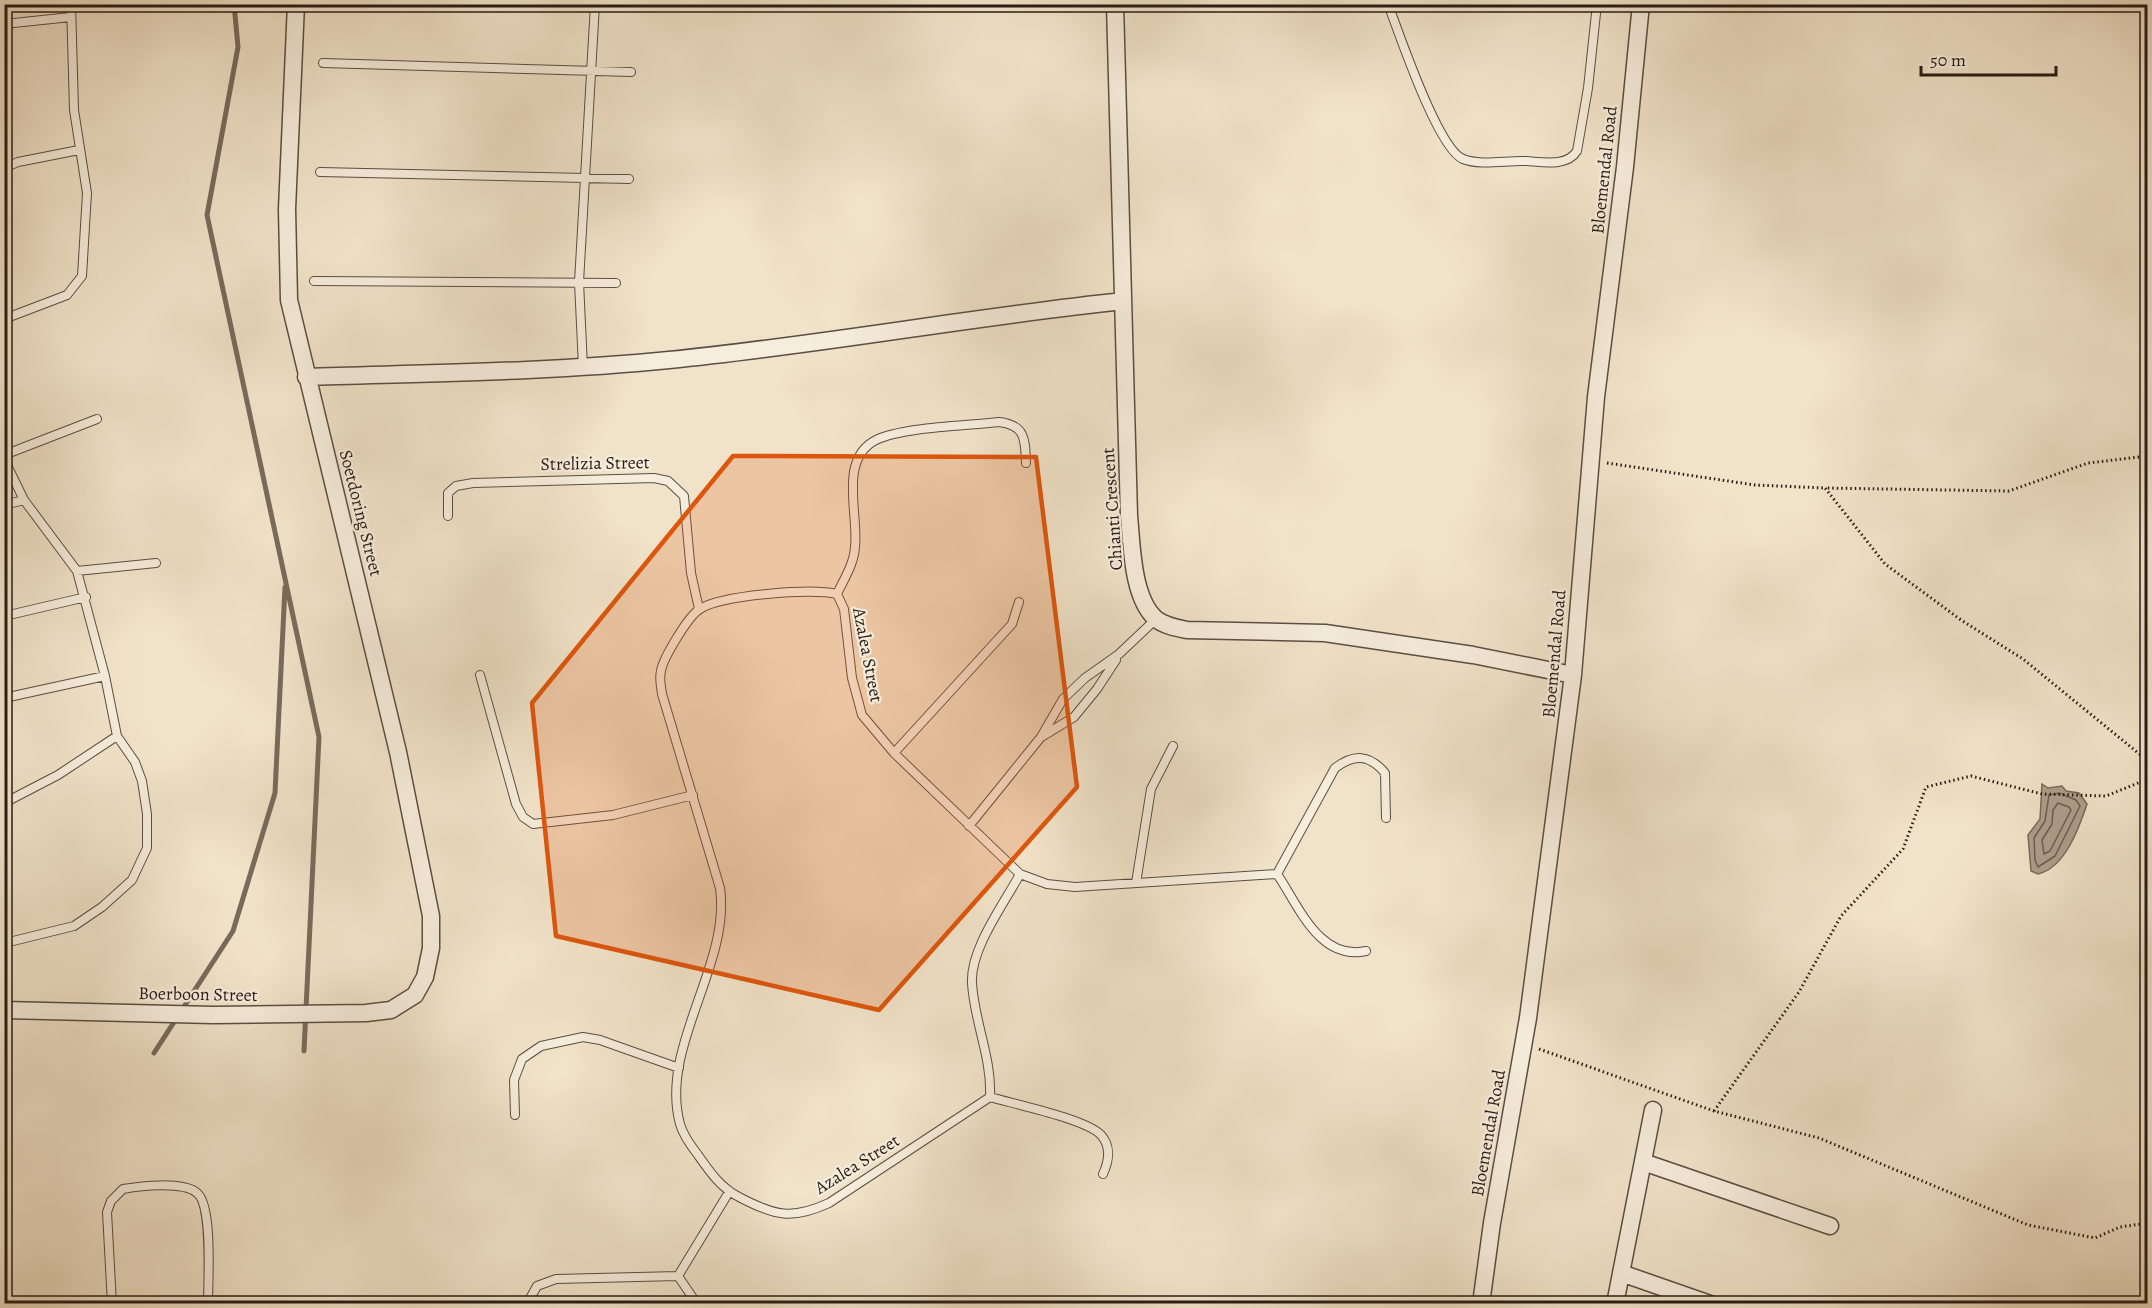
<svg xmlns="http://www.w3.org/2000/svg" width="2152" height="1308" font-family="Alegreya,serif">
<style>
.water{fill:#ad9f8c;stroke:#786b5d;stroke-width:1.5}
.lines{fill:none;stroke-linecap:round;stroke-linejoin:round}
.shore{stroke:#6a5e52;stroke-width:1.5}
.stream{stroke:#786b5d;stroke-width:5}
.service-casing{stroke:#5a4e44;stroke-width:10}
.minor-casing{stroke:#5a4e44;stroke-width:19}
.path{stroke:#281c17;stroke-width:3;stroke-dasharray:1.5 3;stroke-linecap:butt}
.service{stroke:#f6eddc;stroke-width:8}
.minor{stroke:#f6eddc;stroke-width:16}
.marked{fill:#de560d;fill-opacity:0.2;stroke:#de560d;stroke-width:4.5;stroke-linejoin:round}
.labels{text-anchor:middle;dominant-baseline:central;stroke-width:4.5;stroke-linejoin:round;paint-order:stroke}
.street-label{font-size:18px;fill:#281c17;stroke:#f6eddc}
</style>
<rect width="100%" height="100%" fill="#f1e3c9"/>
<filter id="stains"><feTurbulence type="fractalNoise" baseFrequency=".00333" numOctaves="4"/><feColorMatrix values="0 0 0 0 .2 0 0 0 0 .09 0 0 0 0 .02 0 0 0 .5 -.17"/></filter>
<radialGradient id="worn" r=".72"><stop offset=".6" stop-color="#630" stop-opacity="0"/><stop offset="1" stop-color="#630" stop-opacity=".3"/></radialGradient>
<path class="water" d="M2042,784L2048,788L2062,786L2066,791L2079,793L2087,804C2079,828 2065,868 2038,874L2031,871L2028,835L2040,819Z"/>
<g class="lines">
<path class="shore" d="M2059,793L2076,800L2080,806L2055,856L2038,867L2035,860L2034,838L2045,821L2049,795Z
M2058,803L2069,807L2071,810L2050,851L2044,854L2042,840L2052,824L2053,810Z"/>
<path class="stream" d="M234,4L238,47L207,215L319,737L304,1051
M154,1053L233,931L275,793L285,587"/>
<g class="service-casing">
<path id="service" d="M1388,4C1399,33 1438,149 1463,159C1481,166 1507,160 1526,161C1543,162 1567,167 1577,151L1588,88L1597,4
M4,24L71,17
M323,63L631,72
M4,168L18,162L79,150
M320,172L629,179
M314,281L616,283
M4,319L67,295L82,276L87,193L74,110L71,4
M583,367L579,282L595,4
M4,455L97,419
M4,459L24,500L77,571L105,676L117,736L135,762L142,781L147,814V848L132,880L102,907L74,926L13,941
M4,505L24,500
M448,516V493L456,486L473,483L654,478L668,481L684,496L691,573L699,609
M77,571L156,563
M837,594C812,588 722,595 700,609C689,615 663,658 661,671C659,679 661,686 662,694L720,888C731,965 659,1047 680,1124C683,1135 691,1146 698,1155C710,1172 720,1187 739,1197C775,1216 792,1220 829,1203L990,1097
M837,594L844,609L852,678L862,715L894,753L1020,874L1047,884L1075,887L1277,874
M837,594C844,579 854,564 855,547C859,515 838,459 876,440C903,427 966,426 999,422C1026,425 1025,440 1026,463
M9,615L86,597
M480,675L516,804L523,817L533,824L613,815L693,795
M4,698L105,676
M1043,736L1074,717L1097,689L1116,660
M894,753L1012,624L1019,602
M6,802L58,775L117,736
M969,826L1041,737L1063,699L1085,678L1119,654L1156,619
M1277,874L1335,768C1354,754 1369,754 1385,773L1386,818
M1277,874C1299,906 1319,961 1366,951
M1136,883L1151,789L1173,746
M990,1097C992,1058 974,1021 972,983C970,949 1004,904 1020,874
M990,1097C1014,1104 1086,1119 1101,1135C1111,1146 1109,1161 1103,1174
M515,1115L514,1080L522,1059L541,1046L583,1037L600,1040L679,1068
M678,1276L697,1304
M112,1304L107,1212L111,1201L123,1189C140,1186 183,1181 197,1193C213,1205 208,1282 208,1304
M527,1304L537,1286L556,1279L678,1276L729,1192"/>
</g>
<g class="minor-casing">
<path id="minor" d="M1115,4L1129,516C1132,545 1132,598 1156,619C1165,626 1177,628 1187,630L1325,633L1473,655L1573,675
M306,377C427,373 549,372 669,360C821,345 971,317 1123,301
M4,1010L213,1015L366,1013L391,1010L415,995L425,977L431,948V916L398,752L289,300L287,209L296,4
M1643,1162L1830,1226
M1621,1273L1710,1304
M1481,1304L1492,1223L1528,1018L1573,675L1596,397L1625,167L1641,4
M1615,1304L1653,1110"/>
</g>
<path class="path" d="M2148,456L2088,463L2009,491L1825,488L1885,564L1961,620L2023,659L2148,761
M1607,463L1755,485L1825,488
M1539,1049L1714,1111L1819,1138L2028,1225L2095,1238L2120,1227L2148,1223
M1714,1111L1799,992L1841,916L1903,849L1926,787L1971,776L2042,794L2106,796L2148,779"/>
<use href="#service" class="service"/>
<use href="#minor" class="minor"/>
</g>
<path class="marked" d="M733,456L1036,457L1077,787L879,1010L556,936L532,703Z"/>
<g class="labels">
<g class="street-label">
<text transform="translate(1604 170) rotate(-84)">Bloemendal Road</text>
<text transform="translate(595 463) rotate(-1)">Strelizia Street</text>
<text transform="translate(1112 509) rotate(-94)">Chianti Crescent</text>
<text transform="translate(361 513) rotate(76)">Soetdoring Street</text>
<text transform="translate(1554 654) rotate(-85)">Bloemendal Road</text>
<text transform="translate(868 655) rotate(79)">Azalea Street</text>
<text transform="translate(198 994) rotate(1)">Boerboon Street</text>
<text transform="translate(1488 1133) rotate(-80)">Bloemendal Road</text>
<text transform="translate(857 1164) rotate(-32)">Azalea Street</text>
</g>
</g>
<rect width="2152" height="1308" fill="none" stroke="#f1e3c9" stroke-width="24"/>
<rect x="6" y="6" width="2140" height="1296" fill="none" stroke="#281c17" stroke-width="3"/>
<rect x="12" y="12" width="2128" height="1284" fill="none" stroke="#281c17" stroke-width="1.5"/>
<path d="M1921 66v9h135v-9" fill="none" stroke="#281c17" stroke-width="3"/>
<text x="1930" y="66" font-size="18" fill="#281c17" stroke="#f6eddc" stroke-width="4.5" paint-order="stroke">50 m</text>
<rect width="100%" height="100%" filter="url(#stains)"/>
<rect width="100%" height="100%" fill="url(#worn)"/>
</svg>
